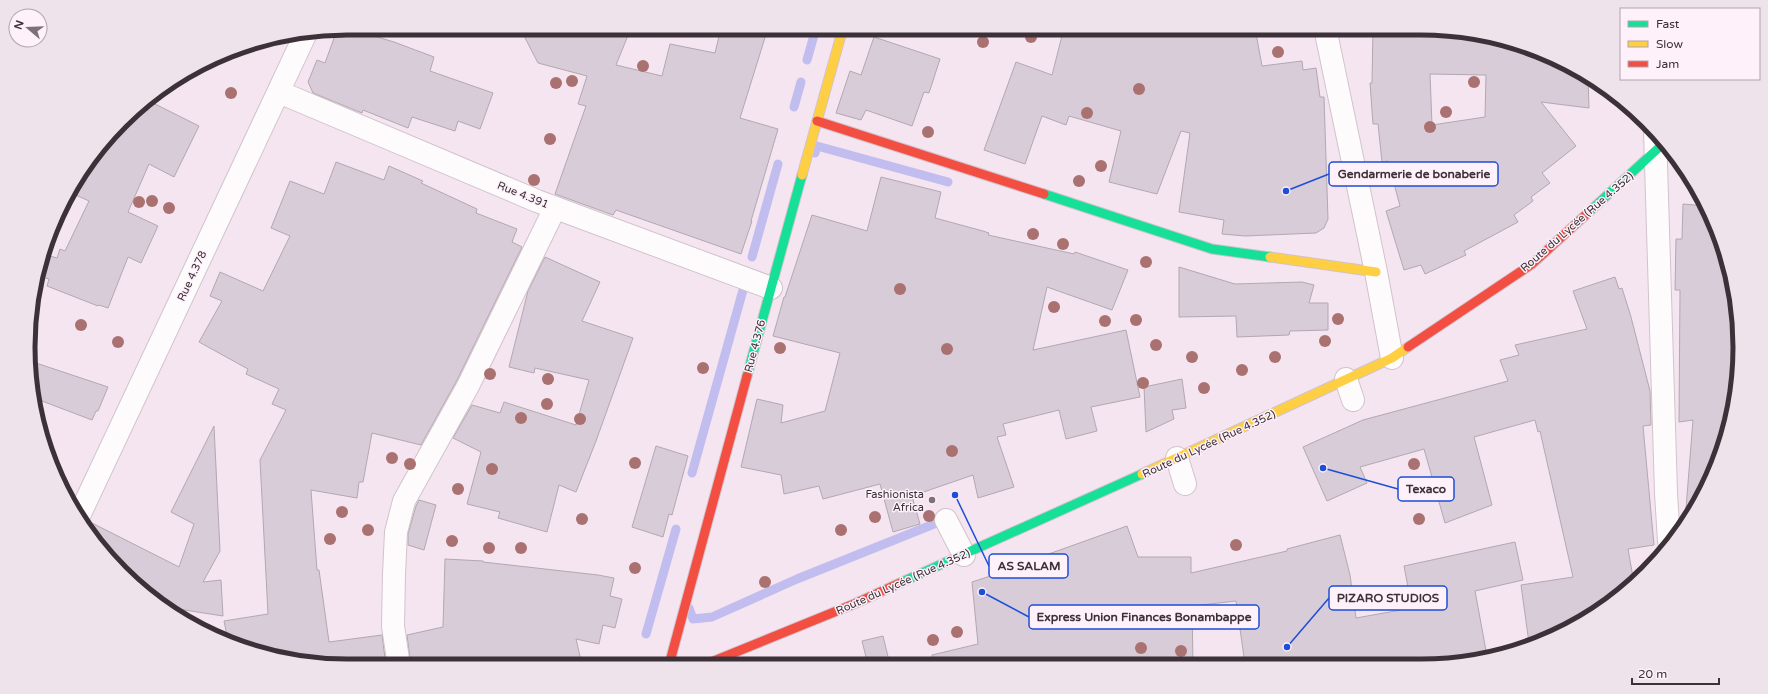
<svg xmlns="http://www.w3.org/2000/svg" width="1768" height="694" font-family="'Varela Round',sans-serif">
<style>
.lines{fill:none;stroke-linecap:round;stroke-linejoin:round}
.stream{stroke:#c2bdef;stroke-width:9}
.building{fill:#d7ccd7;stroke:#b2a8b2;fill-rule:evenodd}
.street-casing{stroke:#d1c3cc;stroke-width:24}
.fast-casing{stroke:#d1c3cc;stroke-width:11}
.slow-casing{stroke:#d1c3cc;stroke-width:11}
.jam-casing{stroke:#d1c3cc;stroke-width:11}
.street{stroke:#fefbfd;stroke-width:22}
.fast{stroke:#16e098;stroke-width:9}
.slow{stroke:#ffcf43;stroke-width:9}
.jam{stroke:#f24e42;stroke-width:9}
.tree{fill:#aa7171}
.poi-dot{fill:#7d7079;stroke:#fef1fa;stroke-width:1.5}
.labels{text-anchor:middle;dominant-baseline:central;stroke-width:3;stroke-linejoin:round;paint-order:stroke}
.street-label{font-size:11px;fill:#3c3139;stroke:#fef1fa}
.poi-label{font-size:11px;fill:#3c3139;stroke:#fef1fa;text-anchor:end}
.rim{fill:none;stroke:#3c3139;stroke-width:5}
.leader{fill:none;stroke:#1d4ed8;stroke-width:1.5}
.callout-dot{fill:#1d4ed8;stroke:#fef1fa;stroke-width:1.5}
.callout{fill:#fef1fa;stroke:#1d4ed8;stroke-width:1.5}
.callout-label{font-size:12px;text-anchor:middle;font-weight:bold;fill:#3c3139}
</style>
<rect width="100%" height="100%" fill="#f5e5f0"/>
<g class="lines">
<path class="stream" d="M807,60L816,28
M794,107L801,82
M815,153L817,146L948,182
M752,257L778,164
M692,473L743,290
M689,608L693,619L712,617L797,579L939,522
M646,634L676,529"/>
</g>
<path class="building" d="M347,28L394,42L434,57L430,71L493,93L480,129L458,121L455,131L412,117L408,128L363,110L362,113L313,93L308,82L317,60L325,63L337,30Z
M520,28H631L616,65L662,76L670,44L715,53L721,28H768L740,118L778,129L751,221H752L741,254L616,210L613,215L555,194L586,106L578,104L587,76L538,63Z
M1064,28H1255L1262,66L1302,61L1303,70L1316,68L1320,97H1324L1328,219L1324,228L1316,233L1245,236L1222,234L1224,220L1179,212L1190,133L1181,131L1157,194L1109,182L1121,131L1069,116L1066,125L1042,116L1025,164L984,150L1016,62L1052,75Z
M1373,28H1421L1504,39L1562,61L1588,77L1589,108L1541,102L1576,146L1542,173L1550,183L1531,197L1533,201L1514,215L1518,222L1464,251L1466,255L1425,274L1421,265L1404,270L1386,211L1400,206L1388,161L1382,162L1378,124H1373L1370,83H1372ZM1430,74L1486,75L1485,117L1432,125Z
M874,37L940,59L929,93L924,92L912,126L866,110L861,120L836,113L850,71L861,75Z
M147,100L199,126L174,177L149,164L128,212L158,226L141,263L128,257L108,308L99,305L98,306L47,286L49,279L38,276L43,254L57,258L60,249L65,251L89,201L69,192L71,188L137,107Z
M336,162L384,180L389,166L423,181L421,183L477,209L476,213L517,229L512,242L522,247L457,380L421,445L372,433L363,482H359L357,498L311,490L317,570H319L329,642L382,635L386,666H347L264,655L228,641L224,621L268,614L260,460L286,410L272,404L279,389L246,374L248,369L199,342L222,301L210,296L220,272L263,291L290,236L271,228L290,181L324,194Z
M881,177L941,192L935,218L983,231L989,233L988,235L1074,254L1075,252L1128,270L1112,310L1047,287L1033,350L1126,330L1140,397L1091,407L1097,431L1066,439L1059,410L1003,424L1006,435L997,437L1014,487L978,498L973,475L912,496L920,524L893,532L880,484L823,499L819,486L784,494L781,475L741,467L757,399L783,405L781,423L825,411L840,353L773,336L784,297H785L812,215L867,231Z
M1683,204L1706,206L1723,245L1737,306L1739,368L1729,430L1697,507L1685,521L1693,420L1679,422L1680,290H1675L1676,239H1682Z
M545,257L600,282L582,321L633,338L596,441L576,492L559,485L547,532L498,518L500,512L467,504L481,452L453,438L472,405L500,413L504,402L576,425L589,380L535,368L534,373L509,367L528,291Z
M1179,267L1235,284L1302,282L1314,285L1309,303H1328V330L1290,331L1289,335L1237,337L1236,316L1179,317Z
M1615,277L1619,289L1622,288L1631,317L1650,391L1651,425L1643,426L1654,545L1628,549L1634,583L1632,587L1562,633L1529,643L1521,585L1573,577L1540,431L1538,432L1535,420L1474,437L1492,505L1445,523L1424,449L1360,467L1367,483L1327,501L1303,447L1363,420L1508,381L1500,360L1519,355L1515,345L1587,329L1573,291Z
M33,362L108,387L98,411H96L92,420L34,398Z
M1182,379L1186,408L1172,410L1174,419L1146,432L1144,387Z
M214,426L220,551L203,582L221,580L223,616L165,607L153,600L85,528L90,522L179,567L194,524L171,512Z
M656,446L688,456L672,515L669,514L663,537L632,527Z
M419,500L436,505L424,550L408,545V534L416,506Z
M1127,526L1138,557H1191V573L1287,551V549L1340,535L1350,575L1356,618L1412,608L1404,566L1515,542L1523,580L1475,591L1487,656L1462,663L1245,664L1236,601L1192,606L1193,664L933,665L932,655L978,644L972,582L1030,563L1029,561Z
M445,559L483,561V562L598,575L614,578L610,596L622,599L615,628L603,625L599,644L576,639L582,665L411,666L407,635L443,627Z
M883,636L890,665H868L862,641Z"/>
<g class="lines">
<g class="street-casing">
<path id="street" d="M1325,28L1376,272L1392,358
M279,92L537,201L771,288
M1655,131L1666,493L1669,541
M1346,379L1353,400
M1177,458L1185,484
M78,518L305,35
M946,520L964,555
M399,666L393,626L394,574L396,532L404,501L468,386L555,208"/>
</g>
<g class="fast-casing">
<path id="fast" d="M1044,194L1212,249L1270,257
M1590,211L1665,142
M747,376L802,175
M902,582L1142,474"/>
</g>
<g class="slow-casing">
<path id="slow" d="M802,175L843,28
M1270,257L1376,272
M1142,474L1392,358L1408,347"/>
</g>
<g class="jam-casing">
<path id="jam" d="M817,121L1044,194
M1408,347L1532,264L1590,211
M669,665L747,376
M704,665L854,604L902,582"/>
</g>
<use href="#street" class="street"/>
<use href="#fast" class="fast"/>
<use href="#slow" class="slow"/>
<use href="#jam" class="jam"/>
</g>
<g class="tree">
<circle cx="1031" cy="37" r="6"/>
<circle cx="983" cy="42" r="6"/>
<circle cx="1278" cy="52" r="6"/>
<circle cx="643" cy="66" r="6"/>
<circle cx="572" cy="81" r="6"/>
<circle cx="1474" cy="82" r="6"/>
<circle cx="556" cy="83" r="6"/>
<circle cx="1139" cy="89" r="6"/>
<circle cx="231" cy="93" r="6"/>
<circle cx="1446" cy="112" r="6"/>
<circle cx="1087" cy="113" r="6"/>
<circle cx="1430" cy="127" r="6"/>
<circle cx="928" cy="132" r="6"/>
<circle cx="550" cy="139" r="6"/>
<circle cx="1101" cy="166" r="6"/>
<circle cx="534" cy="180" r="6"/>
<circle cx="1079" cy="181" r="6"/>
<circle cx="152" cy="201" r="6"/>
<circle cx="139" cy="202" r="6"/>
<circle cx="169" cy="208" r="6"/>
<circle cx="1033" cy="234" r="6"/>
<circle cx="1063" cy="244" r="6"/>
<circle cx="1146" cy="262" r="6"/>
<circle cx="900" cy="289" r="6"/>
<circle cx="1054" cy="307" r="6"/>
<circle cx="1338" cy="319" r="6"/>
<circle cx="1136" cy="320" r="6"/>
<circle cx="1105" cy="321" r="6"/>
<circle cx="81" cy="325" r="6"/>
<circle cx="1325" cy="341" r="6"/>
<circle cx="118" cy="342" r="6"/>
<circle cx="1156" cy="345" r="6"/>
<circle cx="780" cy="348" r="6"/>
<circle cx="947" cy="349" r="6"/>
<circle cx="1192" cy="357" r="6"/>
<circle cx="1275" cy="357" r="6"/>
<circle cx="703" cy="368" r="6"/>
<circle cx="1242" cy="370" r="6"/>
<circle cx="490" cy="374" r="6"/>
<circle cx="548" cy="379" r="6"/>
<circle cx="1143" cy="383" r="6"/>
<circle cx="1204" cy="388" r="6"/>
<circle cx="547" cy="404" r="6"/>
<circle cx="521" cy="418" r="6"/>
<circle cx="580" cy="419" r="6"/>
<circle cx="952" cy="451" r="6"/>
<circle cx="392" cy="458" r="6"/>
<circle cx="635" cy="463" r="6"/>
<circle cx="410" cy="464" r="6"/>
<circle cx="1414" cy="464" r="6"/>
<circle cx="492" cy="469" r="6"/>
<circle cx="458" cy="489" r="6"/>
<circle cx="342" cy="512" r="6"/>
<circle cx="929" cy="516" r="6"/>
<circle cx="875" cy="517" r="6"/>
<circle cx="582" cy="519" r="6"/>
<circle cx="1419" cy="519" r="6"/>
<circle cx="368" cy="530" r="6"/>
<circle cx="841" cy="530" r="6"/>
<circle cx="330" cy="539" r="6"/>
<circle cx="452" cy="541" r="6"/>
<circle cx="1236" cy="545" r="6"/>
<circle cx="489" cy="548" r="6"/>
<circle cx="521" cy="548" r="6"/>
<circle cx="635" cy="568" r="6"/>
<circle cx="765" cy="582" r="6"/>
<circle cx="957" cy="632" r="6"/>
<circle cx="933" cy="640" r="6"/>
<circle cx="1141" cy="648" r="6"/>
<circle cx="1181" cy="651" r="6"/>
</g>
<circle class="poi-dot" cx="932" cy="500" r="4"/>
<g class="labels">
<g class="street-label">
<text transform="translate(523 195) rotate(22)">Rue 4.391</text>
<text transform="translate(1577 222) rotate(-41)">Route du Lycée (Rue 4.352)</text>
<text transform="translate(192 276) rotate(-65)">Rue 4.378</text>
<text transform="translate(755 346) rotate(-75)">Rue 4.376</text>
<text transform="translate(1209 444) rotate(-25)">Route du Lycée (Rue 4.352)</text>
<text transform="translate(903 582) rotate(-24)">Route du Lycée (Rue 4.352)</text>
</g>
<g class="poi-label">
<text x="924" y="494">Fashionista<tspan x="924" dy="13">Africa</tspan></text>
</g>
</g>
<path d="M0 0H1768V694H0ZM347 35H1421A312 312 0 0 1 1733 347V347A312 312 0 0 1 1421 659H347A312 312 0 0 1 35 347V347A312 312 0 0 1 347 35Z" fill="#eee2eb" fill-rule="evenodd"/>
<path class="rim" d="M347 35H1421A312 312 0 0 1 1733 347V347A312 312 0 0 1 1421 659H347A312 312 0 0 1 35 347V347A312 312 0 0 1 347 35Z"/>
<path class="leader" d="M1286 191L1329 174M1323 468L1398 489M955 495L989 566M1287 647L1329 598M982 592L1029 617"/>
<g class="callout-dot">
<circle cx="1286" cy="191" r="4"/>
<circle cx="1323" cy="468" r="4"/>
<circle cx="955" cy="495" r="4"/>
<circle cx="1287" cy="647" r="4"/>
<circle cx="982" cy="592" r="4"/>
</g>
<g class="callout">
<rect x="1329" y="162" width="169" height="24" rx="4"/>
<rect x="1398" y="477" width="56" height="24" rx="4"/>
<rect x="989" y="554" width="79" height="24" rx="4"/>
<rect x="1329" y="586" width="118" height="24" rx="4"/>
<rect x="1029" y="605" width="230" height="24" rx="4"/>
</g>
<g class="callout-label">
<text x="1414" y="178">Gendarmerie de bonaberie</text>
<text x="1426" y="493">Texaco</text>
<text x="1029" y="570">AS SALAM</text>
<text x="1388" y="602">PIZARO STUDIOS</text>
<text x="1144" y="621">Express Union Finances Bonambappe</text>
</g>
<rect x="1620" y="8" width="140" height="72" fill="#fef1fa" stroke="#b0a4ad"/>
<rect x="1628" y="21" width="20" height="6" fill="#16e098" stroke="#b0a4ad"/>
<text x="1656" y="28" font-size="12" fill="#3c3139">Fast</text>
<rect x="1628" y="41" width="20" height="6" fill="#ffcf43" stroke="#b0a4ad"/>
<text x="1656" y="48" font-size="12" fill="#3c3139">Slow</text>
<rect x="1628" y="61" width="20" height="6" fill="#f24e42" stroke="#b0a4ad"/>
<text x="1656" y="68" font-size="12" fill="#3c3139">Jam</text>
<g transform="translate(28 28) rotate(289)"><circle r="19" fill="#fef1fa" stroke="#b0a4ad"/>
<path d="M0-3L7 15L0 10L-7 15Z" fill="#7d7079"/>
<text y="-6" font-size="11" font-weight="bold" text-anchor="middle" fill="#3c3139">N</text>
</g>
<path d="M1632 678v6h87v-6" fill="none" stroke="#3c3139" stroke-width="2"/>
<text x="1638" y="678" font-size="12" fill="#3c3139" stroke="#fef1fa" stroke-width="3" paint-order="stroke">20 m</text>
</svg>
